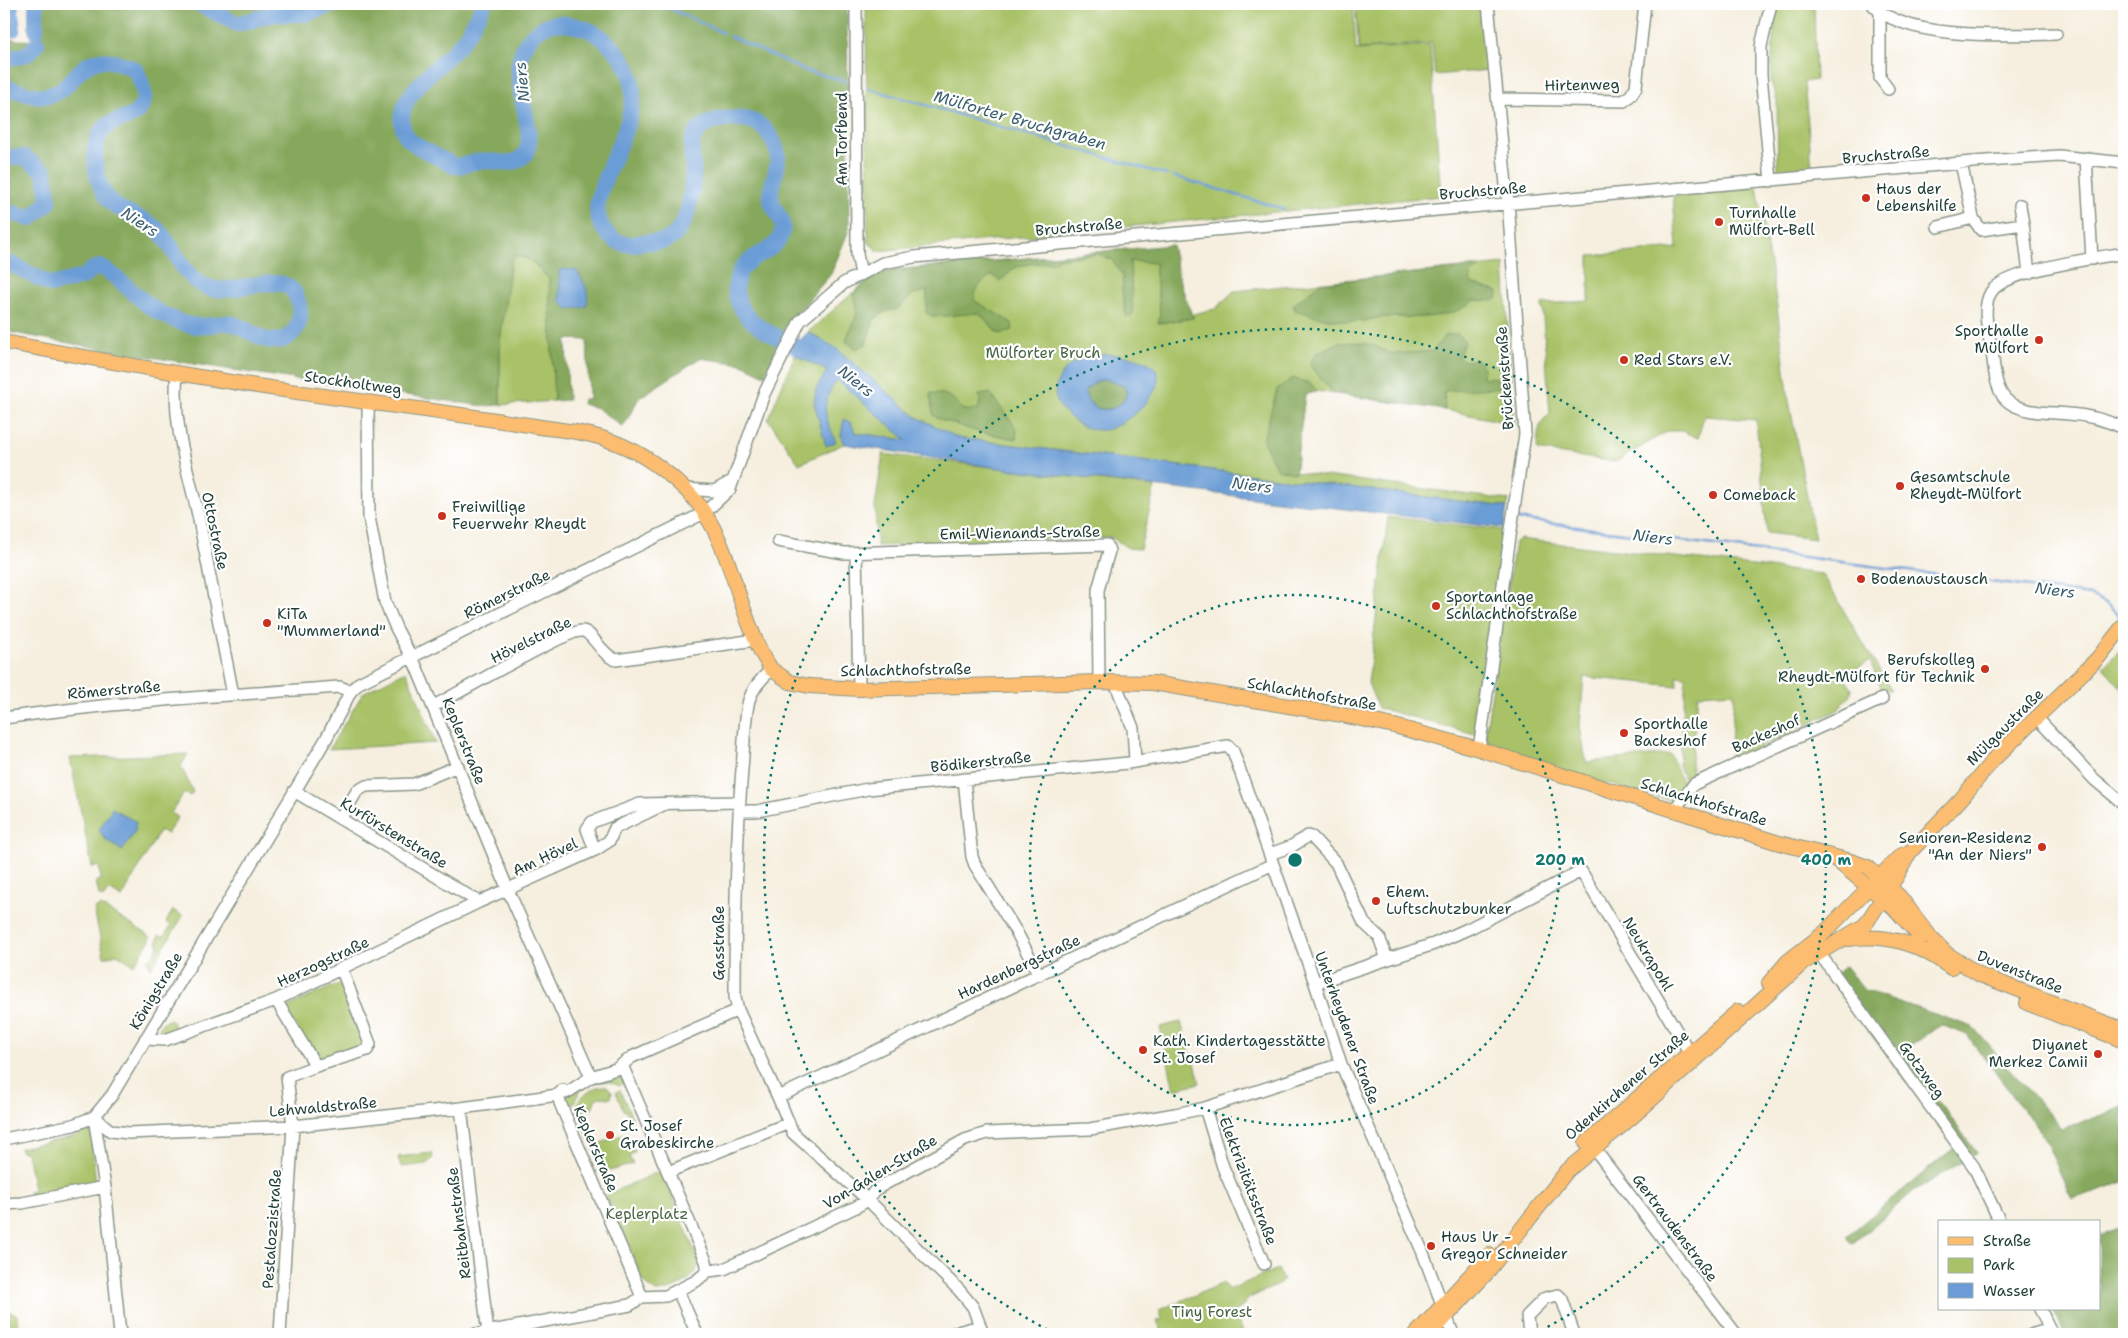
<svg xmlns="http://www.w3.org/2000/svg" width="2128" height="1338" font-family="'Shantell Sans',sans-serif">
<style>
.green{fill:#a9c268;stroke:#64804e}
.forest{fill:#86a85c;stroke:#527248}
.water{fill:#6b9cd5;stroke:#456c84;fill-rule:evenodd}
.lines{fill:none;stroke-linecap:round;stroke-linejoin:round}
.stream{stroke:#6b9cd5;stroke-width:2.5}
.river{stroke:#6b9cd5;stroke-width:16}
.minor-casing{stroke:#8a968a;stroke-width:14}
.major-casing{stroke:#8a968a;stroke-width:16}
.minor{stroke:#fff;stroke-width:11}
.major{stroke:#fcbd6f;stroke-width:14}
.ring{fill:none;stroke:#0f766e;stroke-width:2.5;stroke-dasharray:2.5 5}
.poi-dot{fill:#c8321e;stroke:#fff;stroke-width:2}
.labels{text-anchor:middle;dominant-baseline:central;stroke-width:4.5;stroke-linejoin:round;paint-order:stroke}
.street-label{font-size:15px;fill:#1f3d34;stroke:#fff}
.poi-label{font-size:15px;fill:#1f3d34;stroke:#fff;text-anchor:start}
.park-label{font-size:15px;fill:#486544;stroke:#fff}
.water-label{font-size:16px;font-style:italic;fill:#3a5e6c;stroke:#fff}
.centre{fill:#0f766e;stroke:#fff;stroke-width:2.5}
.ring-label{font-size:15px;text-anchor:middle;font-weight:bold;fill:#0f766e;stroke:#fff;stroke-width:4.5;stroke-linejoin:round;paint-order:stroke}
</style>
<rect width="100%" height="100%" fill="#fff"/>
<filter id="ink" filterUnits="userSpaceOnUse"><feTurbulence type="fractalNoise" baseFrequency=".02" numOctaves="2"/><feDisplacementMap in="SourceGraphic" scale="10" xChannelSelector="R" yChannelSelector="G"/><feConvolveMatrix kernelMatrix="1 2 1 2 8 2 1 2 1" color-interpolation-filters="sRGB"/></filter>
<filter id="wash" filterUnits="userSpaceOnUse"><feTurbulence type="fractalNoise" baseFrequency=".0096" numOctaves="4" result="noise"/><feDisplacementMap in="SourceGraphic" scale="20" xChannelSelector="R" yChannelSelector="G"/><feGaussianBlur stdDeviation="1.12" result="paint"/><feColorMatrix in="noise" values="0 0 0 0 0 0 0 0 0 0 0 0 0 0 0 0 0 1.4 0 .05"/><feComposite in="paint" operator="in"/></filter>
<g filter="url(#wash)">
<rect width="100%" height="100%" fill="#f6efdf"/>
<path class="green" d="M866,4H1353L1356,50L1430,45L1441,196L878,251L868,242Z
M1355,4H1482L1489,70L1435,75L1432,43L1359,49Z
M1779,4H1814L1816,80L1804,82L1812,167L1809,170L1781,172L1778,169L1777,100L1771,83L1773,38Z
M1757,187L1776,299L1789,401L1815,539L1767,533L1756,420L1704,416L1698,438L1682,431H1668L1615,462L1537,450C1538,436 1537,422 1550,414L1542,304L1589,301V256L1677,248L1673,196Z
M1128,249L1129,261L1155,262L1160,315L1159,323L1193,318V314L1215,309L1234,291L1504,264L1514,424L1445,410L1316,391L1305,395L1295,472L1509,500L1507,507L958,438L915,416L837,349L808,332L878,271Z
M516,256L533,261L540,271L549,278L554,401L500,405V341L511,260Z
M795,355L827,371L907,440L856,433L851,423L841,435L844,444L799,464L768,419Z
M883,454L1155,487L1140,549L1128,548L1111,537L877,546L875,506Z
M1388,517L1504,530L1480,731L1475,734L1378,708L1368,683Z
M1520,539L1822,574L1891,690H1882L1870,661L1843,676L1852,689L1850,696L1838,710L1730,761L1734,692L1698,694L1691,761L1692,782L1686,784L1679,765L1686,677L1677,676V686L1584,677L1580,726L1586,762L1670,754L1685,788L1672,801L1483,750L1515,542Z
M2122,648L2124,649V691L2103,667Z
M406,671L436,743L329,749L363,693Z
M188,754L181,766L193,792L190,796L184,793L171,813L178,817L167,834L160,830L122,898L109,890L103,898L99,896L96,881L101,880L99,866L92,867L70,758Z
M101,906L150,936V940L134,965L117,954L104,957L94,909Z
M173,910L183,916L151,968L147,960L151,958L159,945L157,943L159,935L163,937L171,926L166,922Z
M340,983L365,1041L364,1049L317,1063L285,1008Z
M171,1019L176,1032L160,1033L158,1030L163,1022Z
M1181,1022L1190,1055H1193L1200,1083L1174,1089L1160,1027Z
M619,1071L626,1082L619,1086C605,1078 590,1080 579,1093C575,1099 574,1106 567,1109L564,1097L583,1083Z
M607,1086L612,1092L611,1098L599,1097L595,1100L592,1109L578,1115L576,1107C583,1093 591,1086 607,1086Z
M620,1090L633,1119L629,1122L627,1112L623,1110L616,1092Z
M588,1118L587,1121L593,1136L589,1139L581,1119Z
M86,1131H91L96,1142L92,1146L96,1184L100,1181L102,1186L31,1199L29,1191L34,1190L27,1152H22L20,1148L72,1137Z
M627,1133L635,1152L629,1156L633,1164L603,1173L593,1146Z
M432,1153L433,1158L427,1164L401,1167L398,1157Z
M662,1170L699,1262C697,1280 673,1291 656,1292L643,1282L606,1195Z
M1278,1269L1283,1280L1280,1284L1249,1298L1241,1308L1234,1312L1244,1334H1163L1157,1321L1162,1319L1159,1310L1224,1283L1228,1290Z
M4,1309L17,1315L20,1331L17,1334H4Z"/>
<path class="forest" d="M40,4H847L849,230L831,274L786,326L765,375L742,364L700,358L639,398L623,427L597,408L582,404L583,399H589L587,340L566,339L568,400L554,401L549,278C537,268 533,257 516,256L511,261L500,341V405L484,406C323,383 163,362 4,331V37L17,40L41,41Z
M1172,245L1180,282L1193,318L1158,323L1160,315L1155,263L1130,261L1133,315L1126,316L1122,292L1123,277L1112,260L1099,254L1056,259L1054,262C1041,263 1027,263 1015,268C1010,270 1005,278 1000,281L992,275C981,282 976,287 974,300L1012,323L1013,330L999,334L979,313L934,317L926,313L927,291L913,294L901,306L895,310L886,311L874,319L866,344L856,349L846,341C851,323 863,315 853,294L879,272Z
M1481,266L1470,275L1471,283L1498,292L1497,299L1493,301L1474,300C1451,321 1416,317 1386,317C1378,317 1371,320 1363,321C1339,323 1317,317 1295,310L1293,305L1321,283Z
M1458,334L1465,342L1458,356L1464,361L1477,360L1484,367L1483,378C1493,377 1504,376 1509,387L1444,391L1445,410L1333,393L1310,365L1315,354L1338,343L1357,342L1372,345L1393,354L1433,351L1445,335Z
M1293,378L1310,383L1317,391L1305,395L1295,473L1277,469L1263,441L1277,389Z
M1105,379L1124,386L1127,393C1118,416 1087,414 1085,390L1096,382Z
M930,393C947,393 953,396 963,410H978L980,401L979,395L990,393L1017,429L1016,439L975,431L937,418L933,415Z
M1845,966L1864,990L1973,1027L2062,1129L2124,1107V1182L2072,1199L2043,1136L1967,1035L1941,1025L1902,1052L1977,1153L1914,1191L1852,1244L1847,1236L1955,1147L1830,979Z
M2124,1226V1327L2106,1334H2065L2052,1309H2099V1235Z"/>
<path class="water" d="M564,269L576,270C584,281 591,294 586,307L568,309L560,301L559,271Z
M808,332L837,349L915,416L958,438L1507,507L1504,528L992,467L844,444L841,435L844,419L851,423L856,433L906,440L837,380C819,405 825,415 836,442L826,446L814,403L816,389L827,371L795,355L802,338Z
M1105,354C1140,355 1180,365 1144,405C1135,414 1122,425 1109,429C1099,432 1085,429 1077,423C1070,417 1062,411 1058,404C1049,388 1064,366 1079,360C1087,357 1097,356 1105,354ZM1104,379L1124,386L1127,393C1119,417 1086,414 1085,390L1096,382Z
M112,808L136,822L135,831L122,851L104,838L99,830Z"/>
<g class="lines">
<path class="stream" d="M660,4L723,33
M4,7L11,6
M730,36L806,71L846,81
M867,88L1167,175
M1173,176L1284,209
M1517,519L2090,595L2106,603L2122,620"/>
<path class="river" d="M10,4L13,29
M36,4V30
M199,4L237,24L273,14H305L335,4
M484,4C477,17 470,32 461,43C443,67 386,98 406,136C412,146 442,158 454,166C463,166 471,162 480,161C492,159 505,166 516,161C554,145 493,73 533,35C542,26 552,21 566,24C588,27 600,34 615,50C660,96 607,154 598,202C594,220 608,243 628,244C633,245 638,243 643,242C650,242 658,243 664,241C689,233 692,193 693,172C694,163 690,154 692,145C695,121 723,117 742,119C759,120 770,132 776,148C782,162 772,178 771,194C769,209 786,217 782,232C777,251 761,250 748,262C741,267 737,276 736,285C733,326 787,340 817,356
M4,58C19,56 29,58 37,43
M4,86C15,90 29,96 41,96C83,95 72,38 136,70C143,85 152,105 131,116C125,119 117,120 110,124C88,137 94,175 104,193C116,215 144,215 159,231C175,248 182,275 204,286C236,302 297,254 300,314C300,331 285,345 267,340C254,336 244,326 229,323C220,322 209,326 199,326C186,326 172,319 160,313C138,301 123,279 101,267L93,269L83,277L51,285L4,260
M4,157H24L45,172L49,202L30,219L4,210"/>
</g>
</g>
<g filter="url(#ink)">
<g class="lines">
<g class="minor-casing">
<path id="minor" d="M856,4L857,254L861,274
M1872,4C1904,41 2010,35 2056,34
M1880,12V78L1888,89
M1498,99L1624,101L1631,95L1636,87L1645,4
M2086,158L2092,259
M1961,163L1973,218L1981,230L2023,224L2029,273
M1771,181L1761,75V46L1771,4
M2020,205L2023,224
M1938,227L1973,218
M2124,253C2097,258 2005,270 1991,292C1981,309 1989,333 1992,351C1994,367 1995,394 2010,403C2028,414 2049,412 2069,414C2087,415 2108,421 2124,428
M177,373C172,424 187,466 198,515C210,575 221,635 233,695
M368,402L369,517L385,602L396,628L416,666L508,890L591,1077
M685,489L714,491L732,481
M778,541L844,553L1107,545L1109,551L1098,590L1099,682
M856,553L859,689
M771,669C762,679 753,687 749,700C744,721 744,747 742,769C736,845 735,921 735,997L738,1010L778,1097L793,1133L868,1200L959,1290L973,1307L983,1334
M1115,682L1133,728L1135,761
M434,706C455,695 568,629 582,631C592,631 600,654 616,660L755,640
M2036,717L2095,780L2124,804
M4,718C115,702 227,695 339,687L351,691
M1479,749L1525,434L1509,215L1488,4
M964,779L972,857L975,865L1017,933L1039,975
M294,791L479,902
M1674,810L1694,784L1882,699
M739,811H757L868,789L1128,763L1228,746L1233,751L1315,983L1341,1064L1423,1253L1453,1334
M341,818L357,791L366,786L414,784L458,766
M595,850L587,829L592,822L640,804L739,802
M1270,854L1292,846L1308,836L1312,837L1336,863L1364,923L1379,937L1387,959
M1814,946L1974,1167L2000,1222
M1315,983L1434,944L1470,928L1581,871L1694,1060
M276,1000L316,1066L287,1077L293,1126L280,1334
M145,1039L165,1040L276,1000L479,902L595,850L609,841L615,828L665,804
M622,1065L706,1261L708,1271
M316,1066L367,1050L370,1044L342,970
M563,1090L558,1095L560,1103L642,1297
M778,1097L1273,864
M461,1108L488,1334
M1205,1108L1223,1167L1264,1264
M94,1117L111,1131L129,1133L293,1126L461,1108L558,1095L568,1092L591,1077L616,1069L632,1057L738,1010
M4,1139L73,1125L94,1117
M1590,1143L1736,1334
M668,1172L789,1123
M4,1204L22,1203L105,1187
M678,1291L697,1334
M2040,1309L2052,1334
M120,1334L105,1187L94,1117L112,1095L326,739L351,691L359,683L704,513L730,489L764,394L800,321L844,283L883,263L914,257L1973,162L2059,156L2124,163
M476,1334L630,1305L642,1297L666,1296L696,1281L708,1271L724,1269L856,1207L868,1200L876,1189L965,1140L987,1133L1090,1129L1175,1114L1205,1108L1341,1064
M950,1334L980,1326
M1529,1334L1527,1316L1545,1298L1558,1295L1562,1299L1574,1334
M2032,1334L2049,1330"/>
</g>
<g class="major-casing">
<path id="major" d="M4,342C129,366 255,387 381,404C433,411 484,418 535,426C558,430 583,431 605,439C634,448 662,467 684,488C729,531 734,598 761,652L771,669L790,682L809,686L859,689L1099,682L1153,683L1342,715L1394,726L1479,749L1779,843L1851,861L1868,867L1900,897L1932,939L1947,954L1980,975L2124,1030
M1836,860L1893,907L1921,938
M1848,939C1888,933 1919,944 1951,968
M1769,983L1788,961L1824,933L1900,856L1907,853
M2027,1003L2124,1041
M1586,1143L1738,1011
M1416,1334L1489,1255
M1430,1334L1485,1275L1567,1171L1631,1118L1803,963L1865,925L1897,876L1910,852L1961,799L1994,759L2098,658L2124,625"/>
</g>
<use href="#minor" class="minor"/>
<use href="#major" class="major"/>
</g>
</g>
<g class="ring">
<circle cx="1295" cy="860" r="265"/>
<path d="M1054 1333A531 531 0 1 1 1536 1333"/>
</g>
<g class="poi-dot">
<circle cx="1866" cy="198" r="5"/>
<circle cx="1719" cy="222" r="5"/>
<circle cx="2039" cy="340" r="5"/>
<circle cx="1624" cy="360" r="5"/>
<circle cx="1900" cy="486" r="5"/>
<circle cx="1713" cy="495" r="5"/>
<circle cx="442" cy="516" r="5"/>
<circle cx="1861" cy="579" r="5"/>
<circle cx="1436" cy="606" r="5"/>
<circle cx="267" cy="623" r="5"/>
<circle cx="1985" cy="669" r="5"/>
<circle cx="1624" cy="733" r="5"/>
<circle cx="2042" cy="847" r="5"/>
<circle cx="1376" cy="901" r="5"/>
<circle cx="1143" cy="1050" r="5"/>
<circle cx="2098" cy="1054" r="5"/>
<circle cx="610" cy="1135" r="5"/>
<circle cx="1431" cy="1246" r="5"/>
</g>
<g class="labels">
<g class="street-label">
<text transform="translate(1582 85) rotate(-1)">Hirtenweg</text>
<text transform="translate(842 139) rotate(-90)">Am Torfbend</text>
<text transform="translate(1886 155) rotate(-5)">Bruchstraße</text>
<text transform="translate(1483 191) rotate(-5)">Bruchstraße</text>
<text transform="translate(1079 227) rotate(-5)">Bruchstraße</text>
<text transform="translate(1505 378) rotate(-94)">Brückenstraße</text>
<text transform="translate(353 383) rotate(8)">Stockholtweg</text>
<text transform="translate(215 531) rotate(78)">Ottostraße</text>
<text transform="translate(1020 533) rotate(-1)">Emil-Wienands-Straße</text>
<text transform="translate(507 594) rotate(-26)">Römerstraße</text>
<text transform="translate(531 640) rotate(-26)">Hövelstraße</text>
<text transform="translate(906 670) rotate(-1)">Schlachthofstraße</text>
<text transform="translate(114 690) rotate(-5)">Römerstraße</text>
<text transform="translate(1312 694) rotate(10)">Schlachthofstraße</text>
<text transform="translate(2005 727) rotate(-45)">Mülgaustraße</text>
<text transform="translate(1766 734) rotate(-24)">Backeshof</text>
<text transform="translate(464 741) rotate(68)">Keplerstraße</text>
<text transform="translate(981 762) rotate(-6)">Bödikerstraße</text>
<text transform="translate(1704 802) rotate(17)">Schlachthofstraße</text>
<text transform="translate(394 833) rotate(31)">Kurfürstenstraße</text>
<text transform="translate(545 857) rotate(-25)">Am Hövel</text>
<text transform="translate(719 943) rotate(-90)">Gasstraße</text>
<text transform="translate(1648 954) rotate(59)">Neukrapohl</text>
<text transform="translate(323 962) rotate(-25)">Herzogstraße</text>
<text transform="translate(1019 967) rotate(-25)">Hardenbergstraße</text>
<text transform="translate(2020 972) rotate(22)">Duvenstraße</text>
<text transform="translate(156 991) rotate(-59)">Königstraße</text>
<text transform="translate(1347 1028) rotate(70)">Unterheydener Straße</text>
<text transform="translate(1922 1070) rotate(54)">Gotzweg</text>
<text transform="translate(1627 1085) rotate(-41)">Odenkirchener Straße</text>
<text transform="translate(323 1107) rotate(-5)">Lehwaldstraße</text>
<text transform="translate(596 1149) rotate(67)">Keplerstraße</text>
<text transform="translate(880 1172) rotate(-31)">Von-Galen-Straße</text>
<text transform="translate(1248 1181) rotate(69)">Elektrizitätsstraße</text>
<text transform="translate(459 1223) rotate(-97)">Reitbahnstraße</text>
<text transform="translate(1675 1228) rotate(53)">Gertraudenstraße</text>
<text transform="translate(272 1229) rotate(-86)">Pestalozzistraße</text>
</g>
<g class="poi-label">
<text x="1876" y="189">Haus der<tspan x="1876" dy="17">Lebenshilfe</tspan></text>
<text x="1729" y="213">Turnhalle<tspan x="1729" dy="17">Mülfort-Bell</tspan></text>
<text x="2029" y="331" text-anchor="end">Sporthalle<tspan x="2029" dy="17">Mülfort</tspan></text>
<text x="1634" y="360">Red Stars e.V.</text>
<text x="1910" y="477">Gesamtschule<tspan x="1910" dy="17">Rheydt-Mülfort</tspan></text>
<text x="1723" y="495">Comeback</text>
<text x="452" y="507">Freiwillige<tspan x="452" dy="17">Feuerwehr Rheydt</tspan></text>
<text x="1871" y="579">Bodenaustausch</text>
<text x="1446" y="597">Sportanlage<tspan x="1446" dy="17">Schlachthofstraße</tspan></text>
<text x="277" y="614">KiTa<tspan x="277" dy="17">"Mummerland"</tspan></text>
<text x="1975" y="660" text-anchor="end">Berufskolleg<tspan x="1975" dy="17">Rheydt-Mülfort für Technik</tspan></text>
<text x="1634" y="724">Sporthalle<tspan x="1634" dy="17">Backeshof</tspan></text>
<text x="2032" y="838" text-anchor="end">Senioren-Residenz<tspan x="2032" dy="17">"An der Niers"</tspan></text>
<text x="1386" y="892">Ehem.<tspan x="1386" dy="17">Luftschutzbunker</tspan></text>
<text x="1153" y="1041">Kath. Kindertagesstätte<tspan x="1153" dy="17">St. Josef</tspan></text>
<text x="2088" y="1045" text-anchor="end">Diyanet<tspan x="2088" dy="17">Merkez Camii</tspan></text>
<text x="620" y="1126">St. Josef<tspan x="620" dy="17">Grabeskirche</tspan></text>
<text x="1441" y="1237">Haus Ur -<tspan x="1441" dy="17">Gregor Schneider</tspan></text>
</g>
<g class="park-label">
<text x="1043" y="353">Mülforter Bruch</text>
<text x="647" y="1214">Keplerplatz</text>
<text x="1212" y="1312">Tiny Forest</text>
</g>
<g class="water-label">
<text transform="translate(522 82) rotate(-96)">Niers</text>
<text transform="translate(1020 120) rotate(16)">Mülforter Bruchgraben</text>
<text transform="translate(140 222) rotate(33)">Niers</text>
<text transform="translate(856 381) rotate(38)">Niers</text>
<text transform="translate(1252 485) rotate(7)">Niers</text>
<text transform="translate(1653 537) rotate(7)">Niers</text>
<text transform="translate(2055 590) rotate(7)">Niers</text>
</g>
</g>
<circle cx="1295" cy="860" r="8" class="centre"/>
<g class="ring-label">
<text x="1560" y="865">200 m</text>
<text x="1826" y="865">400 m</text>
</g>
<rect width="2128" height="1338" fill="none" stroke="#fff" stroke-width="20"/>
<rect x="1938" y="1220" width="162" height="90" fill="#ffffff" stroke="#a5b1ae"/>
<rect x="1948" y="1237" width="25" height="8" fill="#fcbd6f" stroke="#a5b1ae"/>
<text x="1983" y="1246" font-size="15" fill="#1f3d34">Straße</text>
<rect x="1948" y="1258" width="25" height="15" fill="#a9c268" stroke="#a5b1ae"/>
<text x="1983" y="1270" font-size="15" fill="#1f3d34">Park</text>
<rect x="1948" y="1283" width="25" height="15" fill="#6b9cd5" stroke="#a5b1ae"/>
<text x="1983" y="1296" font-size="15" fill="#1f3d34">Wasser</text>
</svg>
